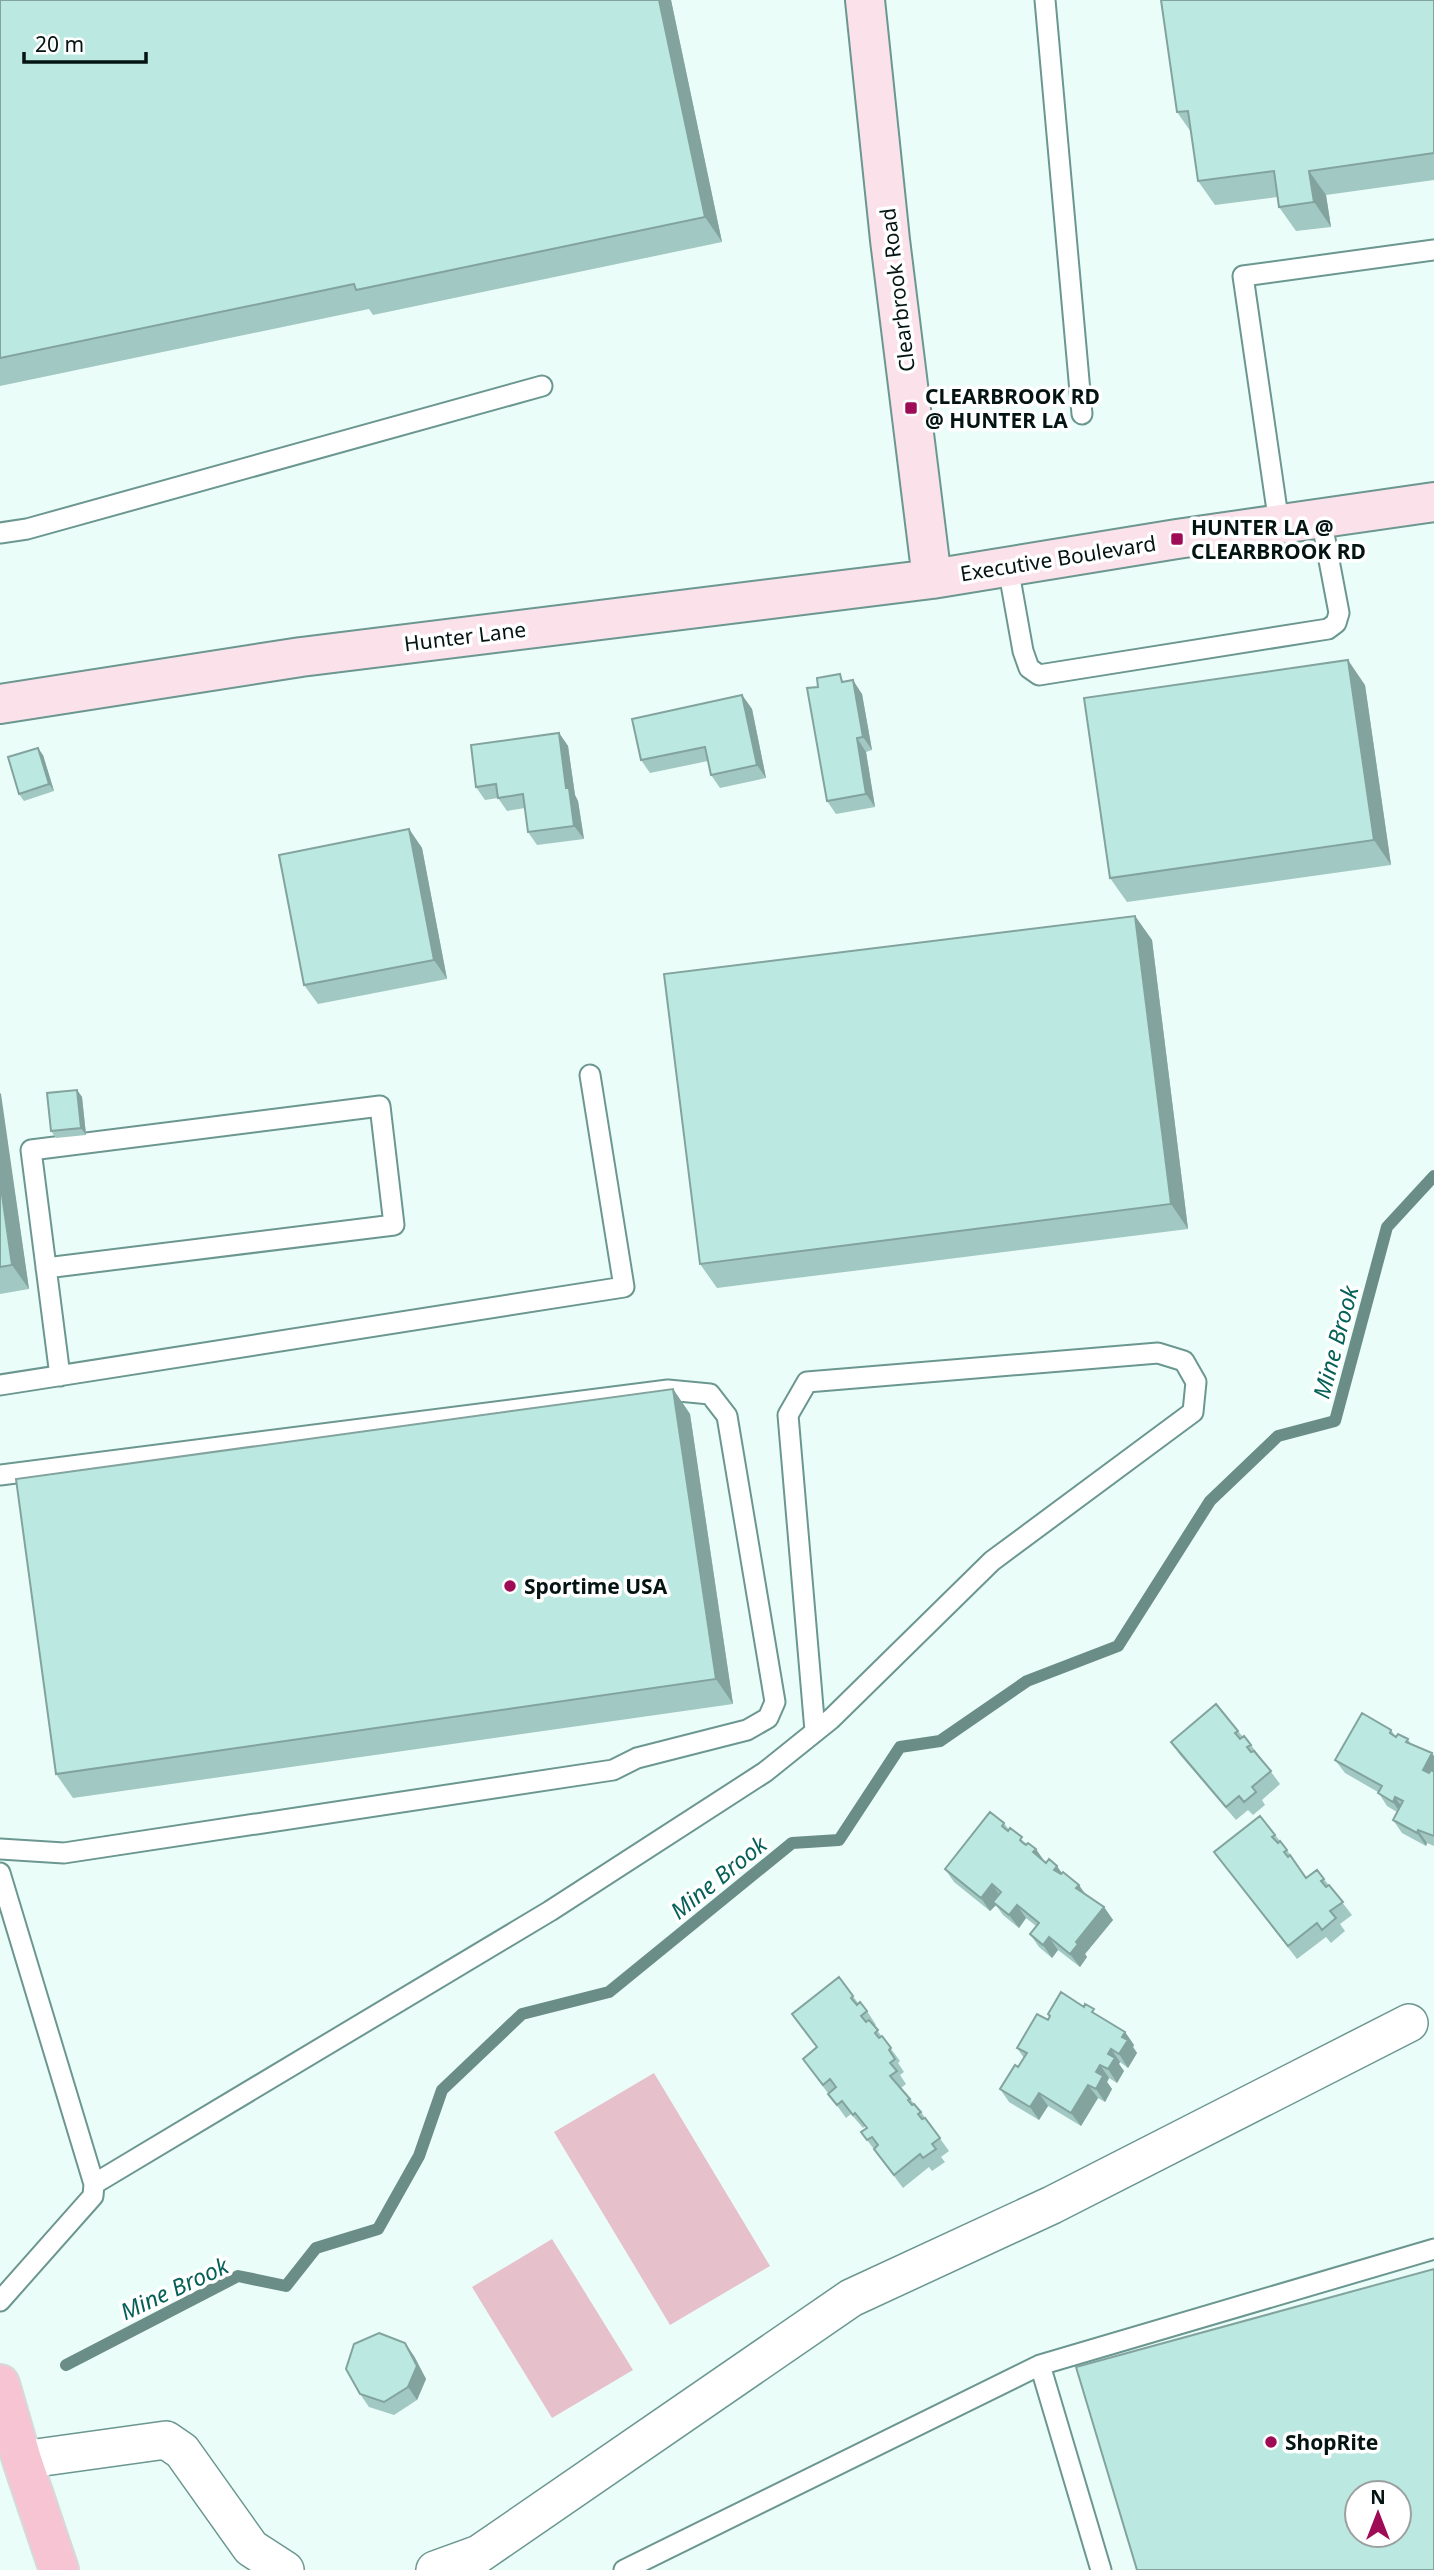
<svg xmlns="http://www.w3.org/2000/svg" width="1434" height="2570" font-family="'Noto Sans',sans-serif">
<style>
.green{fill:#e6c1cc}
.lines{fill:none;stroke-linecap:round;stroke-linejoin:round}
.stream{stroke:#6a8d87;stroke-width:12}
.lane-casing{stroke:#6b9790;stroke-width:23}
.street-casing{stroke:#6b9790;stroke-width:40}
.secondary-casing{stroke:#6b9790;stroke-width:42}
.primary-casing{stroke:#d7d9d9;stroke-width:42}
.lane{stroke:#fff;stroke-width:19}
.street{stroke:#fff;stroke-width:37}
.secondary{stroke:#fbe1e9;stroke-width:38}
.primary{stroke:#f7c4d4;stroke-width:38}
.wall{fill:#a1c8c2}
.shaded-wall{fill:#83a39e}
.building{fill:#bbe9e1;stroke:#83a39e;stroke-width:2;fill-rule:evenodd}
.poi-dot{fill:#9e0c56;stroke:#fff;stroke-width:2.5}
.labels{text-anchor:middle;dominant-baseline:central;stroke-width:7;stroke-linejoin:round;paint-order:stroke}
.street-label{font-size:21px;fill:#041412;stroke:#fff}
.poi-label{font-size:21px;font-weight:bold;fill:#041412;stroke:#fff;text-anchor:start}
.water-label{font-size:23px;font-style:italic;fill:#056057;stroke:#fff}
</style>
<rect width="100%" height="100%" fill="#ebfdf9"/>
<path class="green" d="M654,2073L770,2266L670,2325L554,2132Z
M552,2239L633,2370L552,2418L472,2287Z"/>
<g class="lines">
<path class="stream" d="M66,2365L238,2276L286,2286L316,2248L378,2229L419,2156L442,2090L522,2014L609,1992L792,1843L839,1840L900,1747L940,1741L1027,1681L1118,1646L1210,1501L1278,1436L1335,1421L1387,1227L1434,1176"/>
<g class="lane-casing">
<path id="lane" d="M1045,0L1082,414
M1279,524L1243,276L1434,250
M0,533L27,529L542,386
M1008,567L1023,651L1029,668L1039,675L1328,629L1336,623L1339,613L1321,518
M46,1268L394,1225L380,1106L31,1150L60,1376
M0,1385L624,1287L590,1075
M0,1475L668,1390L710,1394L727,1416L775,1702L768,1718L747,1730L637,1758L613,1770L64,1853L0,1849
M0,1873L94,2184L93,2196L0,2301
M94,2184L550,1911L765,1772L831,1719L992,1561L1193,1412L1196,1382L1184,1361L1158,1353L807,1382L788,1415L815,1731
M1040,2365L1101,2570
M624,2570L1040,2365L1434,2249"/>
</g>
<g class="street-casing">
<path id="street" d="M22,2460L166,2440L182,2451L251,2548L285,2570
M435,2570L479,2554L851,2298L1052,2205L1409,2023"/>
</g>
<g class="secondary-casing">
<path id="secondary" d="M865,0L890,240L932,579
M0,704L301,657L932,579L1177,539L1434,502"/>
</g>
<g class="primary-casing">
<path id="primary" d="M0,2384L22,2460L59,2570"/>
</g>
<use href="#lane" class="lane"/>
<use href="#street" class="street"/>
<use href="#secondary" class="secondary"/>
<use href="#primary" class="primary"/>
</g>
<path class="wall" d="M0,0H671L722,242L373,315L369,309L0,386Z
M1434,0V180L1326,195L1331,227L1296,231L1279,207L1277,197L1215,205L1198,181L1191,132L1177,112Z
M846,682L862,694L872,750L866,752L875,807L836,814L827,801Z
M1365,685L1391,865L1127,902L1110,878Z
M742,695L752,709L766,778L720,788L711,775L708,761L650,773L641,760Z
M559,733L568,746L575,795L578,801L584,839L537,845L528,832L525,808L507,811L498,798L485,800L476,787Z
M43,755L54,791L24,801L19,794Z
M409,829L422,848L447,979L318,1004L304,985Z
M1135,916L1152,940L1188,1229L717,1288L700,1264Z
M77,1090L82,1097L86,1135L56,1138L51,1131Z
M0,1093L29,1289L0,1294Z
M673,1389L690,1414L733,1704L73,1798L56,1774Z
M1391,1730L1396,1737L1408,1739L1411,1744L1434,1756V1846L1427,1843L1426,1846L1402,1833L1393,1820L1397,1812L1387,1806L1378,1792L1345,1773L1335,1760Z
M1238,1731L1243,1737L1251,1745L1280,1784L1262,1800L1265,1805L1253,1815L1248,1810L1236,1820L1180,1755L1171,1742Z
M1260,1816L1287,1850L1306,1878L1317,1870L1352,1915L1340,1924L1345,1931L1331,1943L1326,1937L1297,1959L1214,1852Z
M1004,1823L1009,1830L1027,1844L1044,1861L1062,1873L1086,1894L1104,1907L1113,1920L1085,1954L1087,1957L1080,1967L1058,1950L1052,1958L1039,1947L1030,1934L1036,1926L1026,1918L1019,1928L1003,1915L996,1905L990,1911L954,1882L945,1869Z
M839,1977L858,2003L867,2011L876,2025L874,2026L900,2061L898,2063L904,2072L900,2075L906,2084L901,2088L921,2112L949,2151L941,2157L945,2162L932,2171L929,2167L903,2188L861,2132L866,2128L865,2126L863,2128L851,2114L846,2118L803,2059L817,2047L792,2014Z
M1048,2014L1099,2017L1125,2032L1134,2045L1133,2047L1137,2053L1128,2068L1120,2062L1119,2064L1124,2071L1117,2083L1109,2078L1107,2082L1112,2089L1105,2102L1098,2098L1081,2126L1048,2106L1039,2120L1009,2102L1000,2089L1018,2067L1024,2058L1017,2048L1048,2020L1050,2017Z
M414,2356L426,2379L417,2400L394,2415L369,2407L360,2394Z"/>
<path class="shaded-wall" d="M659,0H671L722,242L705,217Z
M1309,171L1326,195L1331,227L1314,202Z
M1348,660L1365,685L1391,865L1374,840Z
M853,680L862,694L872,750L863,737Z
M742,695L752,709L766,778L757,765Z
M559,733L568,746L575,795L578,801L584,839L574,826L566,788Z
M857,738L866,752L875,807L866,794Z
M38,748L43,755L54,791L49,784Z
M409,829L422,848L447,979L434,960Z
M1135,916L1152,940L1188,1229L1171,1204Z
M77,1090L82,1097L86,1135L81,1128Z
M0,1093L1,1094L29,1289L12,1265L0,1181Z
M673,1389L690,1414L733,1704L716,1679Z
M1432,1753L1434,1756V1779L1423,1770Z
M1395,1797L1404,1810L1402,1815L1393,1802Z
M1418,1830L1427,1843L1426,1846L1417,1833Z
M1036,1849L1045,1862L1033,1852Z
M1057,1866L1066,1879L1054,1870Z
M992,1884L1002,1898L993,1902L996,1905L990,1911L981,1898Z
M1079,1885L1088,1898L1076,1888Z
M1017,1905L1026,1918L1019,1928L1009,1915Z
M1104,1907L1113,1920L1085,1954L1087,1957L1080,1967L1070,1954L1076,1942Z
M1049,1937L1058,1950L1052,1958L1043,1945Z
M1125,2032L1134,2045L1133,2047L1137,2053L1128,2068L1119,2054L1122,2037Z
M1111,2049L1120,2062L1119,2064L1124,2071L1117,2083L1108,2069V2054Z
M1100,2065L1109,2078L1107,2082L1112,2089L1105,2102L1096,2089V2072Z
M1088,2085L1098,2098L1081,2126L1071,2113Z
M1039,2093L1048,2106L1039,2120L1030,2107Z
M405,2343L414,2356L426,2379L417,2400L408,2387Z"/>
<path class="building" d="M0,0H659L705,217L356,290L354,284L0,358Z
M1161,0H1434V153L1309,171L1314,202L1279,207L1274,171L1198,181L1188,111L1177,112Z
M1348,660L1374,840L1110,878L1084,698Z
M840,674L842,682L853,680L863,737L857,738L866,794L827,801L807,688L818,687L817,678Z
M742,695L757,765L711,775L705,747L641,760L632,719Z
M559,733L566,788H569L574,826L528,832L523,794L498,798L496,784L476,787L471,745Z
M38,748L49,784L19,794L8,757Z
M409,829L434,960L304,985L279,855Z
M1135,916L1171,1204L700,1264L664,974Z
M77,1090L81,1128L51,1131L47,1093Z
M0,1181L12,1265L0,1267Z
M673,1389L716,1679L56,1774L16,1479Z
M1216,1704L1238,1731L1235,1733L1240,1739L1244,1736L1251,1745L1247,1747L1251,1752L1254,1751L1271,1771L1252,1787L1256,1792L1244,1802L1239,1796L1226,1807L1171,1742Z
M1362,1713L1391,1730L1390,1733L1396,1737L1398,1734L1408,1739L1406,1742L1432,1753L1423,1770L1429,1773L1431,1770L1434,1772V1836L1418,1830L1417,1833L1393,1820L1403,1801L1395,1797L1393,1802L1378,1793L1382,1786L1335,1760Z
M990,1812L1004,1823L1002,1826L1008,1831L1010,1828L1022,1837L1020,1840L1023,1843L1026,1845L1028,1843L1036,1849L1033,1852L1046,1863L1049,1859L1057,1866L1054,1870L1061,1874L1063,1872L1079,1885L1076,1888L1104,1907L1076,1942L1078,1944L1070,1954L1049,1937L1043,1945L1030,1934L1039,1923L1017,1905L1009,1915L993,1902L1001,1892L992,1884L981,1898L945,1869Z
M1260,1816L1275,1835L1272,1837L1278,1843L1280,1841L1287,1850L1284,1852L1288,1857L1290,1855L1306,1878L1317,1870L1324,1879L1321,1881L1326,1887L1329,1885L1343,1902L1330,1911L1336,1918L1322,1930L1317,1923L1288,1946L1214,1852Z
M839,1977L853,1996L851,1998L857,2005L860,2002L867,2011L861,2016L866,2022L869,2020L878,2030L875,2033L879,2038L882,2036L891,2048L889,2050L895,2059L890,2063L897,2071L890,2076L910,2099L908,2100L912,2105L914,2104L921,2112L918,2114L922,2119L925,2118L940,2138L932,2144L936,2149L923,2158L920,2154L894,2175L874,2149L878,2145L872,2137L867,2140L861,2132L867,2128L855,2113L853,2115L842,2101L837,2105L828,2094L836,2087L830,2079L823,2085L803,2059L817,2047L792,2014Z
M1061,1992L1084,2007L1085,2004L1094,2009L1092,2012L1125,2032L1122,2037L1128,2040L1119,2054L1111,2049L1108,2054L1115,2058L1108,2069L1100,2065L1096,2072L1103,2076L1096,2089L1088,2085L1071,2113L1039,2093L1030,2107L1000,2089L1015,2065L1018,2067L1027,2053L1017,2048L1037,2014L1048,2020L1050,2016L1048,2014Z
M1434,2269V2570H1137L1076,2367ZM1357,2493H1399V2535H1357Z
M379,2333L405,2343L417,2366L408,2387L384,2402L360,2394L346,2369L354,2344Z"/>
<g class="poi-dot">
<rect x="904" y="401" width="14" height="14" rx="3.5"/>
<rect x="1170" y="532" width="14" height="14" rx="3.5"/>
<circle cx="510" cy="1586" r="7"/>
<circle cx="1271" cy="2442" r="7"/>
</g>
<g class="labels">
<g class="street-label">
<text transform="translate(897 290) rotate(-97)">Clearbrook Road</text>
<text transform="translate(1058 558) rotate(-9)">Executive Boulevard</text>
<text transform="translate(465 636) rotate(-7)">Hunter Lane</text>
</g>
<g class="poi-label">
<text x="925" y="396">CLEARBROOK RD<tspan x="925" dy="24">@ HUNTER LA</tspan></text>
<text x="1191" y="527">HUNTER LA @<tspan x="1191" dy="24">CLEARBROOK RD</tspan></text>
<text x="524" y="1586">Sportime USA</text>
<text x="1285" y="2442">ShopRite</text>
</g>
<g class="water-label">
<text transform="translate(1335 1342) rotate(-75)">Mine Brook</text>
<text transform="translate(718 1877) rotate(-39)">Mine Brook</text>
<text transform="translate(174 2288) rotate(-25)">Mine Brook</text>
</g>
</g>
<g transform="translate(1378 2514)"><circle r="33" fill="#ffffff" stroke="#9ba1a0" stroke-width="2"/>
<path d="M0-5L12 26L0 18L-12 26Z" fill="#9e0c56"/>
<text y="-10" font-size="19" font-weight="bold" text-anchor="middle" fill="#041412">N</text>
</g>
<path d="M24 52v10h122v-10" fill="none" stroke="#041412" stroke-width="3.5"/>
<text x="35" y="52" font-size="21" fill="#041412" stroke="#ffffff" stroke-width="5" paint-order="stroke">20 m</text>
</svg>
